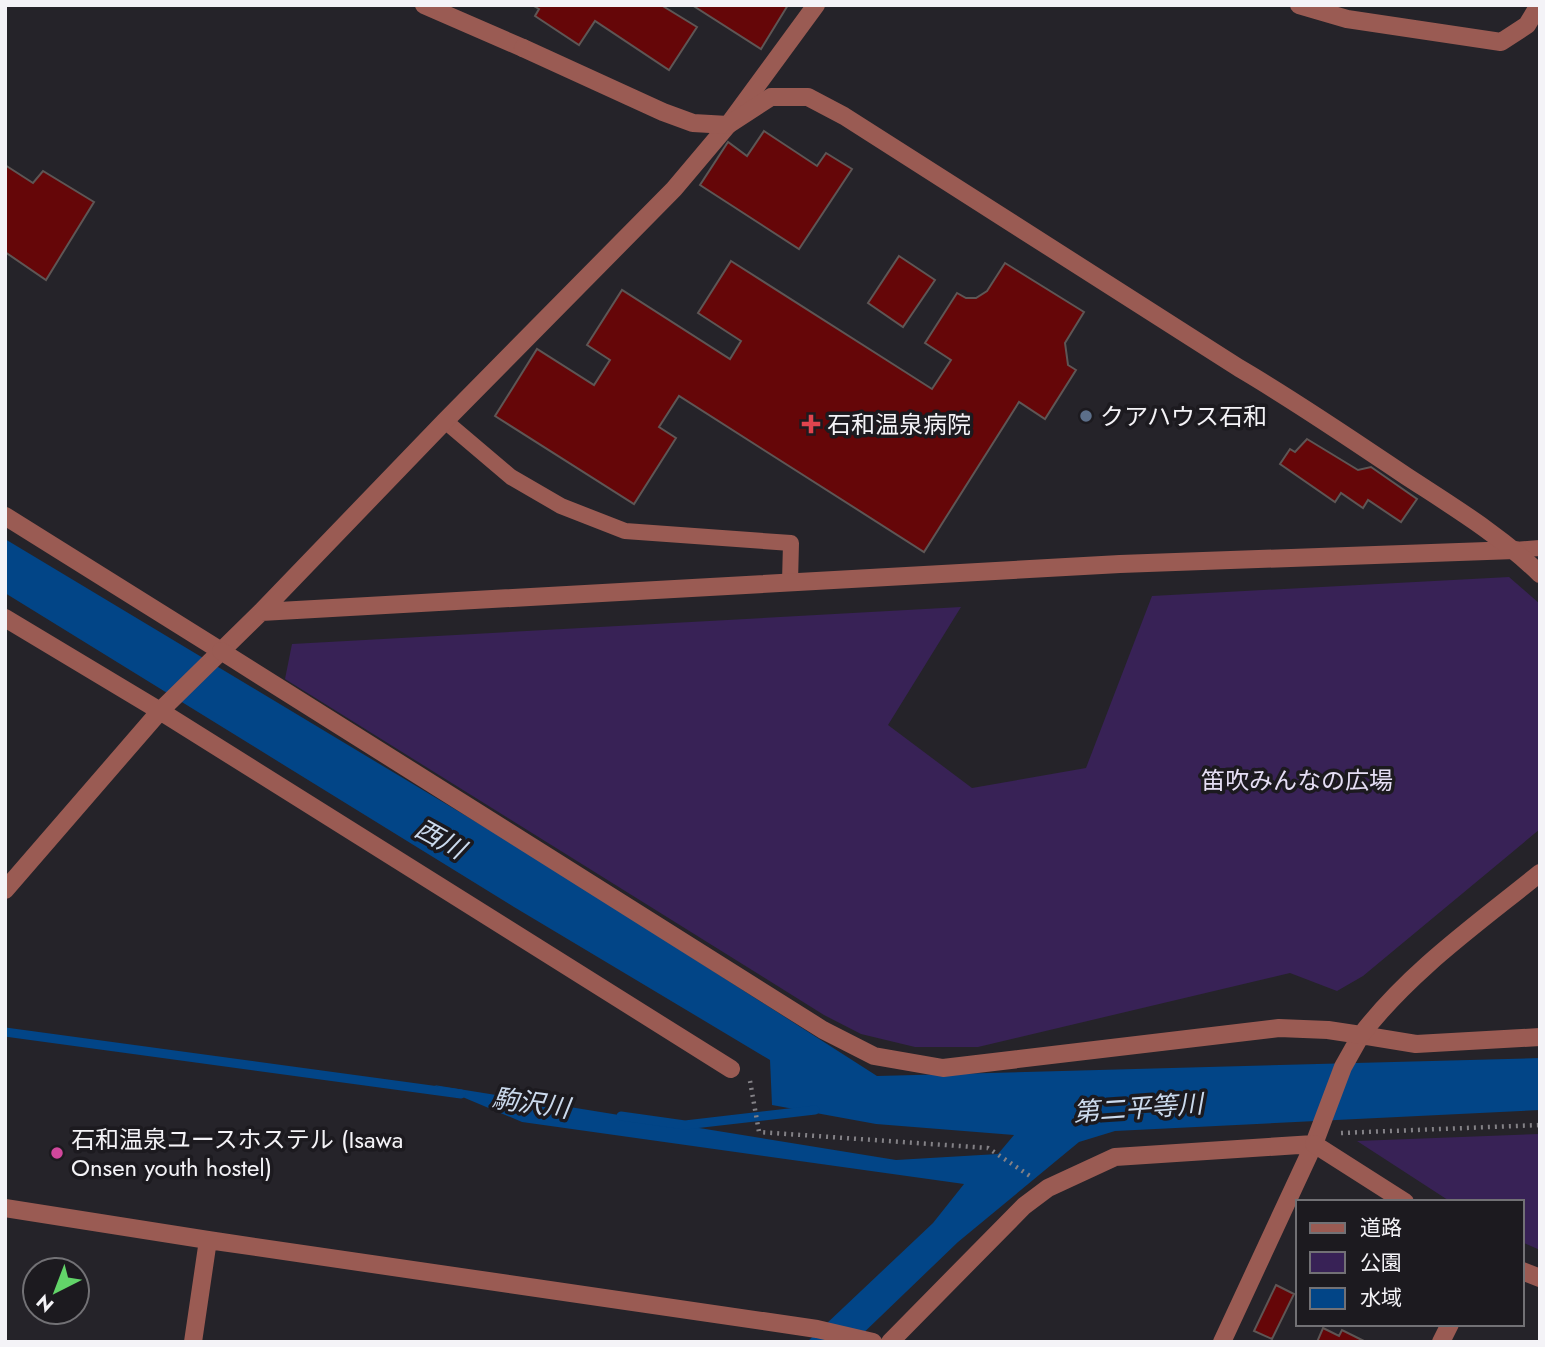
<svg xmlns="http://www.w3.org/2000/svg" width="1545" height="1347" font-family="Jost,'Noto Sans JP',sans-serif">
<style>
.green{fill:#382256}
.water{fill:#024587}
.lines{fill:none;stroke-linecap:round;stroke-linejoin:round}
.stream{stroke:#024587;stroke-width:9}
.building{fill:#650608;stroke:#5e5655;stroke-width:2}
.path{stroke:#838186;stroke-width:4.5;stroke-dasharray:2 5;stroke-linecap:butt}
.service{stroke:#9a5b53;stroke-width:16}
.minor{stroke:#9a5b53;stroke-width:18}
.tertiary{stroke:#9a5b53;stroke-width:18}
.service-dot{fill:#5c6f8a;stroke:#1c1a1f;stroke-width:2.5}
.health-dot{fill:#e0444e;stroke:#1c1a1f;stroke-width:2.5}
.hotel-dot{fill:#d1479c;stroke:#1c1a1f;stroke-width:2.5}
.labels{text-anchor:middle;dominant-baseline:central;stroke-width:7;stroke-linejoin:round;paint-order:stroke}
.poi-label{font-size:24px;fill:#f4f3f7;stroke:#1c1a1f;text-anchor:start}
.park-label{font-size:24px;fill:#e5def4;stroke:#1c1a1f}
.water-label{font-size:26px;font-style:italic;fill:#cbdaed;stroke:#1c1a1f}
</style>
<rect width="100%" height="100%" fill="#252329"/>
<path class="green" d="M1509,577L1540,604V829L1363,976L1337,991L1290,973L978,1047H915L861,1034L824,1015L285,679L292,644L961,607L888,725L972,788L1086,768L1152,596Z
M1540,1134V1250L1522,1242V1202H1451L1357,1141Z"/>
<path class="water" d="M5,539L546,864L877,1076L1540,1058V1110L1115,1131L1079,1142L958,1242L854,1342H807L933,1223L964,1184L522,1122L434,1085L896,1160L998,1154L1014,1135L876,1124L772,1105L770,1060L514,907L5,593Z"/>
<g class="lines">
<path class="stream" d="M5,1032L461,1094
M621,1116L685,1125L815,1110"/>
</g>
<path class="building" d="M532,5H661L697,27L669,70L595,21L579,45L535,16L539,9Z
M692,5H788L761,49Z
M764,131L817,166L826,153L852,169L799,249L700,185L728,142L747,156Z
M5,165L33,183L43,171L94,202L46,280L5,252Z
M899,256L935,280L903,327L868,303Z
M731,261L932,389L951,360L925,343L957,293L966,298H976L987,291L1005,263L1084,312L1065,343L1068,365L1076,370L1045,419L1019,402L924,552L679,396L659,427L676,438L634,504L495,416L537,349L594,385L610,360L587,345L622,290L730,359L741,341L698,313Z
M1307,439L1358,470L1371,467L1417,499L1401,522L1368,500L1363,508L1341,493L1335,502L1280,464L1290,449L1295,452Z
M1276,1285L1294,1294L1272,1339L1254,1331Z
M1323,1328L1339,1336L1342,1330L1366,1342H1317Z"/>
<g class="lines">
<path class="path" d="M750,1081L759,1132L988,1148L1030,1176
M1341,1133L1540,1125"/>
<path class="service" d="M445,421L511,477L561,506L625,531L791,543L790,582
M1515,550L1540,548"/>
<path class="minor" d="M424,5L523,48
M1299,5L1347,19L1501,42L1527,25L1539,5
M5,516L221,651
M261,612L1120,564L1515,550
M5,618L160,711L731,1069
M5,890L160,711L261,612L445,421L674,189L728,125L816,5
M5,1208L208,1240L817,1329L873,1342
M193,1342L208,1240
M890,1342L1024,1206L1048,1188L1115,1157L1314,1144
M1222,1342L1314,1144L1343,1067L1361,1035L1416,1044L1540,1037
M1441,1342L1450,1324"/>
<path class="tertiary" d="M523,48L663,112L693,123L728,125L771,97H808L844,116L1239,368C1297,402 1351,439 1406,476C1452,506 1500,535 1540,574
M221,651L823,1030L874,1056L943,1068L1279,1028L1328,1030L1361,1035C1410,971 1477,924 1540,873
M1314,1144L1405,1202
M1522,1271L1540,1278"/>
</g>
<circle class="service-dot" cx="1086" cy="416" r="7"/>
<path class="health-dot" d="M807.5 413.5h7v7h7v7h-7v7h-7v-7h-7v-7h7z"/>
<circle class="hotel-dot" cx="57" cy="1153" r="7"/>
<g class="labels">
<g class="poi-label">
<text x="1100" y="416">クアハウス石和</text>
<text x="827" y="424">石和温泉病院</text>
<text x="71" y="1139">石和温泉ユースホステル (Isawa<tspan x="71" dy="28">Onsen youth hostel)</tspan></text>
</g>
<g class="park-label">
<text x="1297" y="780">笛吹みんなの広場</text>
</g>
<g class="water-label">
<text transform="translate(440 839) rotate(29)">西川</text>
<text transform="translate(531 1103) rotate(8)">駒沢川</text>
<text transform="translate(1138 1108) rotate(-4)">第二平等川</text>
</g>
</g>
<rect width="1545" height="1347" fill="none" stroke="#f4f3f7" stroke-width="14"/>
<rect x="1296" y="1200" width="228" height="126" fill="#1c1a1f" stroke="#727175" stroke-width="2"/>
<rect x="1310" y="1223" width="35" height="10" fill="#9a5b53" stroke="#727175" stroke-width="2"/>
<text x="1360" y="1235" font-size="21" fill="#f4f3f7">道路</text>
<rect x="1310" y="1252" width="35" height="21" fill="#382256" stroke="#727175" stroke-width="2"/>
<text x="1360" y="1270" font-size="21" fill="#f4f3f7">公園</text>
<rect x="1310" y="1288" width="35" height="21" fill="#024587" stroke="#727175" stroke-width="2"/>
<text x="1360" y="1305" font-size="21" fill="#f4f3f7">水域</text>
<g transform="translate(56 1291) rotate(222)"><circle r="33" fill="#1c1a1f" stroke="#727175" stroke-width="2"/>
<path d="M0-5L12 26L0 18L-12 26Z" fill="#62d469"/>
<text y="-10" font-size="19" font-weight="bold" text-anchor="middle" fill="#f4f3f7">N</text>
</g>
</svg>
